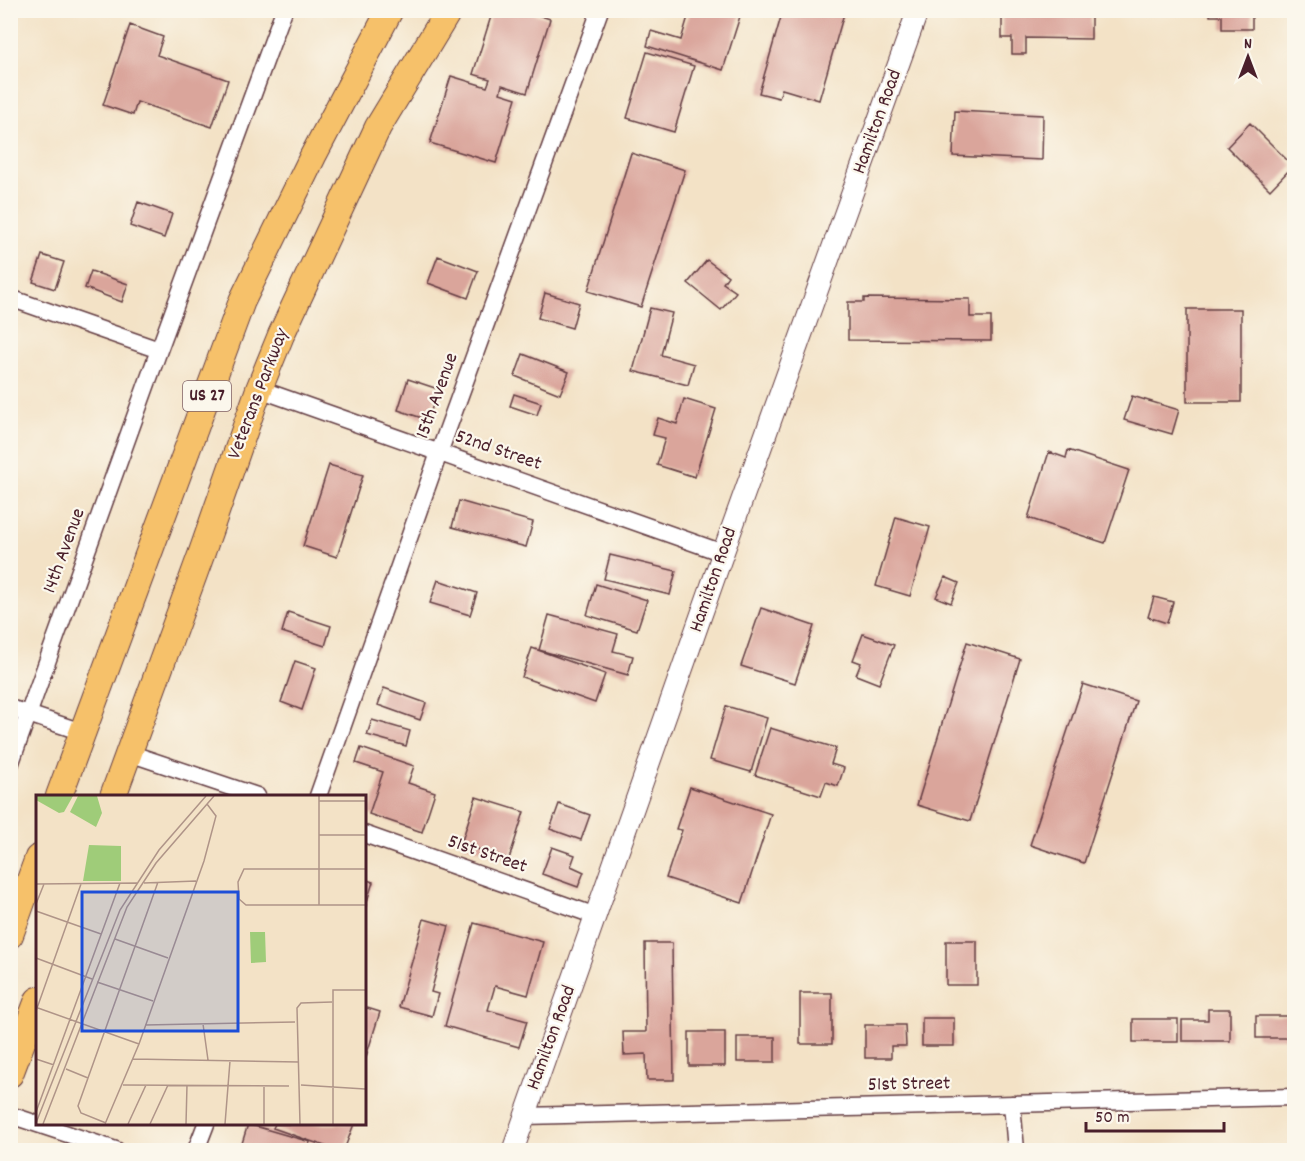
<svg xmlns="http://www.w3.org/2000/svg" width="1305" height="1161" font-family="Dekko,sans-serif">
<style>
.building{fill:#daa59b}
.lines{fill:none;stroke-linecap:round;stroke-linejoin:round}
.minor-casing{stroke:#633c42;stroke-width:19}
.tertiary-casing{stroke:#633c42;stroke-width:23}
.primary-casing{stroke:#633c42;stroke-width:28}
.minor{stroke:#fff;stroke-width:16}
.tertiary{stroke:#fff;stroke-width:21}
.primary{stroke:#f6c16b;stroke-width:26}
.labels{text-anchor:middle;dominant-baseline:central;stroke-width:4.5;stroke-linejoin:round;paint-order:stroke}
.shield{fill:#fbf7ec;stroke:#7f6065;stroke-width:1.5}
.shield-label{font-size:18px;font-weight:bold;fill:#4a1f2b}
.street-label{font-size:20px;fill:#4a1f2b;stroke:#fbf7ec}
.inset-road{fill:none;stroke:#af9488;stroke-width:1.5}
.view{fill:#1d4ed8;fill-opacity:0.15;stroke:#1d4ed8;stroke-width:3}
.inset-edge{fill:none;stroke:#4a1f2b;stroke-width:3}
</style>
<rect width="100%" height="100%" fill="#fbf7ec"/>
<filter id="ink" filterUnits="userSpaceOnUse"><feTurbulence type="fractalNoise" baseFrequency=".0167" numOctaves="2"/><feDisplacementMap in="SourceGraphic" scale="12" xChannelSelector="R" yChannelSelector="G"/><feConvolveMatrix kernelMatrix="1 2 1 2 8 2 1 2 1" color-interpolation-filters="sRGB"/></filter>
<filter id="wash" filterUnits="userSpaceOnUse"><feTurbulence type="fractalNoise" baseFrequency=".008" numOctaves="4" result="noise"/><feDisplacementMap in="SourceGraphic" scale="24" xChannelSelector="R" yChannelSelector="G"/><feGaussianBlur stdDeviation="1.35" result="paint"/><feColorMatrix in="noise" values="0 0 0 0 0 0 0 0 0 0 0 0 0 0 0 0 0 1.4 0 .05"/><feComposite in="paint" operator="in"/></filter>
<g filter="url(#wash)">
<rect width="100%" height="100%" fill="#f3e2c6"/>
<g id="blocks">
<path class="building" d="M493,10H523L550,19L527,93L502,85L500,93L516,98L496,163L430,143L451,76L487,87L490,79L473,74Z
M690,10H742L723,70L647,46L651,31L681,40Z
M783,10H845L819,100L782,89L779,98L759,93Z
M1002,10H1091V39L1026,38V54H1012V38H1002Z
M1210,10H1252V29H1222V16H1210Z
M130,25L163,37L157,55L228,80L212,127L137,102L133,115L103,105Z
M647,52L694,66L674,132L627,118Z
M955,111L1043,115L1042,160L953,156Z
M1250,123L1293,166L1270,190L1227,147Z
M631,153L685,170L641,307L588,291Z
M138,202L172,214L164,238L130,226Z
M42,255L64,262L55,289L33,282Z
M438,256L478,271L468,298L428,283Z
M707,260L728,276L723,283L736,292L721,310L688,283Z
M91,271L128,284L122,302L85,288Z
M545,293L579,303L572,328L538,318Z
M864,298L970,299V317H991V341L848,340V302H864Z
M650,308L672,313L661,355L694,364L688,385L633,371Z
M1187,309H1241V402H1187Z
M523,354L569,372L560,394L515,376Z
M408,379L438,389L428,420L398,410Z
M514,394L541,403L537,415L510,406Z
M1132,396L1179,410L1172,434L1124,420Z
M684,399L716,409L695,477L657,465L665,438L653,435L658,418L677,424Z
M1068,450L1129,470L1105,543L1028,518L1049,452L1066,458Z
M329,465L363,475L337,557L303,546Z
M459,501L533,522L526,547L452,527Z
M896,517L930,527L910,596L876,586Z
M610,555L676,571L670,595L604,579Z
M945,577L959,583L951,603L936,597Z
M438,580L477,593L470,615L430,603Z
M596,584L647,600L637,630L587,615Z
M1154,597L1173,602L1167,623L1148,617Z
M761,608L814,626L795,683L741,666Z
M288,612L331,626L325,646L282,632Z
M549,615L618,634L613,651L633,656L628,675L539,650Z
M863,634L894,645L879,684L856,675L861,663L853,660Z
M967,642L1020,659L970,821L917,805Z
M532,648L605,674L595,703L522,677Z
M295,661L316,668L302,710L281,702Z
M1083,684L1136,701L1084,863L1030,845Z
M384,688L426,703L420,720L378,705Z
M726,706L767,718L751,772L710,760Z
M372,720L410,731L406,746L367,735Z
M770,728L836,748L831,764L844,768L838,786L826,782L821,796L755,775Z
M361,748L414,766L408,783L435,792L422,832L369,814L383,772L356,763Z
M690,787L771,814L742,903L666,878L682,830L676,829Z
M476,797L524,812L509,859L461,844Z
M559,804L590,815L581,840L550,829Z
M552,847L575,855L571,866L584,872L578,887L542,874Z
M364,879L373,882L365,908H364Z
M424,919L449,926L431,992L438,994L432,1016L399,1007Z
M474,923L543,942L528,995L495,986L488,1010L527,1021L519,1047L445,1026Z
M946,941H977V985H946Z
M645,943H672L674,1080H647L646,1054L624,1055L623,1032H646Z
M800,993H832V1044H800Z
M364,1007L380,1012L365,1060H364Z
M1208,1009H1230V1041H1182V1020H1208Z
M1256,1016H1294V1038H1256Z
M922,1018H954V1046H922Z
M1133,1019H1178V1042H1133Z
M865,1025H905L906,1046H891V1058H865Z
M689,1032H725V1066H689Z
M737,1037H775V1062H737Z
M248,1124L310,1142L307,1150H240Z
M275,1124H354L344,1150H336L273,1128Z"/>
</g>
</g>
<g filter="url(#ink)">
<use href="#blocks" fill-opacity="0" stroke="#633c42" stroke-width="1.5"/>
<g class="lines">
<g class="minor-casing">
<path id="minor" d="M10,298L159,350
M259,389L723,553
M10,708L82,732
M129,753L257,796
M10,765L159,350L284,10
M318,796L439,453L600,10
M364,834L596,916
M1012,1104L1016,1150
M10,1115L116,1150
M524,1116L1294,1097
M196,1150L206,1124"/>
</g>
<g class="tertiary-casing">
<path id="tertiary" d="M513,1150L723,553L918,10"/>
</g>
<g class="primary-casing">
<path id="primary" d="M59,796L242,301L313,156L390,10
M113,796L201,555L259,389L281,335L378,127L449,10
M10,935L38,858
M10,1074L38,1000"/>
</g>
<use href="#minor" class="minor"/>
<use href="#tertiary" class="tertiary"/>
<use href="#primary" class="primary"/>
</g>
</g>
<g class="labels">
<rect class="shield" x="183" y="381" width="48" height="30" rx="4.5"/>
<g class="shield-label">
<text x="207" y="396">US 27</text>
</g>
<g class="street-label">
<text transform="translate(878 122) rotate(-70)">Hamilton Road</text>
<text transform="translate(259 394) rotate(-69)">Veterans Parkway</text>
<text transform="translate(438 396) rotate(-70)">15th Avenue</text>
<text transform="translate(498 451) rotate(19)">52nd Street</text>
<text transform="translate(65 551) rotate(-70)">14th Avenue</text>
<text transform="translate(714 580) rotate(-71)">Hamilton Road</text>
<text transform="translate(487 855) rotate(19)">51st Street</text>
<text transform="translate(552 1038) rotate(-70)">Hamilton Road</text>
<text transform="translate(909 1085) rotate(-1)">51st Street</text>
</g>
</g>
<g transform="translate(36 795)">
<rect width="330" height="330" fill="#f3e2c6"/>
<path d="M0,1H37L28,17L23,18L0,5ZM42,1H61L66,18L60,32L34,17ZM53,50L85,51V86H47ZM214,137H229L230,167L215,168Z" fill="#9fcc79"/>
<path class="inset-road" d="M283,1V110M283,6H330M283,40H330M330,74H208L202,87L203,104L210,110H330M108,88L160,86M0,89L101,88M0,109L8,89M0,116L65,139M79,144L132,163M0,163L56,184M61,187L117,206M2,213L103,249M0,216L45,89M167,229L172,265M109,230L259,227M330,233V322M0,264L18,270M97,264L263,267M30,274L52,283M87,290L253,291M265,290L329,294M228,292V329M0,317L84,88M0,328L84,115L123,55L170,1M70,328L45,318L42,311L122,87M7,329L91,112L120,68L178,1M69,329L103,249L168,66L180,21L171,9M92,329L110,290M114,329L132,290M150,329L151,290M189,329L194,266M264,329L261,213L265,208L296,207M297,329V195H330"/>
<path class="view" d="M46,97H202V236H46Z"/>
<rect width="330" height="330" class="inset-edge"/>
</g>
<rect width="1305" height="1161" fill="none" stroke="#fbf7ec" stroke-width="36"/>
<g transform="translate(1248 57)" stroke="#fbf7ec" stroke-width="4.5" paint-order="stroke">
<path d="M0-4.5L10 22L0 15L-10 22Z" fill="#4a1f2b"/>
<text y="-9" font-size="16" font-weight="bold" text-anchor="middle" fill="#4a1f2b">N</text>
</g>
<path d="M1086 1122v9h138v-9" fill="none" stroke="#4a1f2b" stroke-width="3"/>
<text x="1095" y="1122" font-size="18" fill="#4a1f2b" stroke="#fbf7ec" stroke-width="4.5" paint-order="stroke">50 m</text>
</svg>
